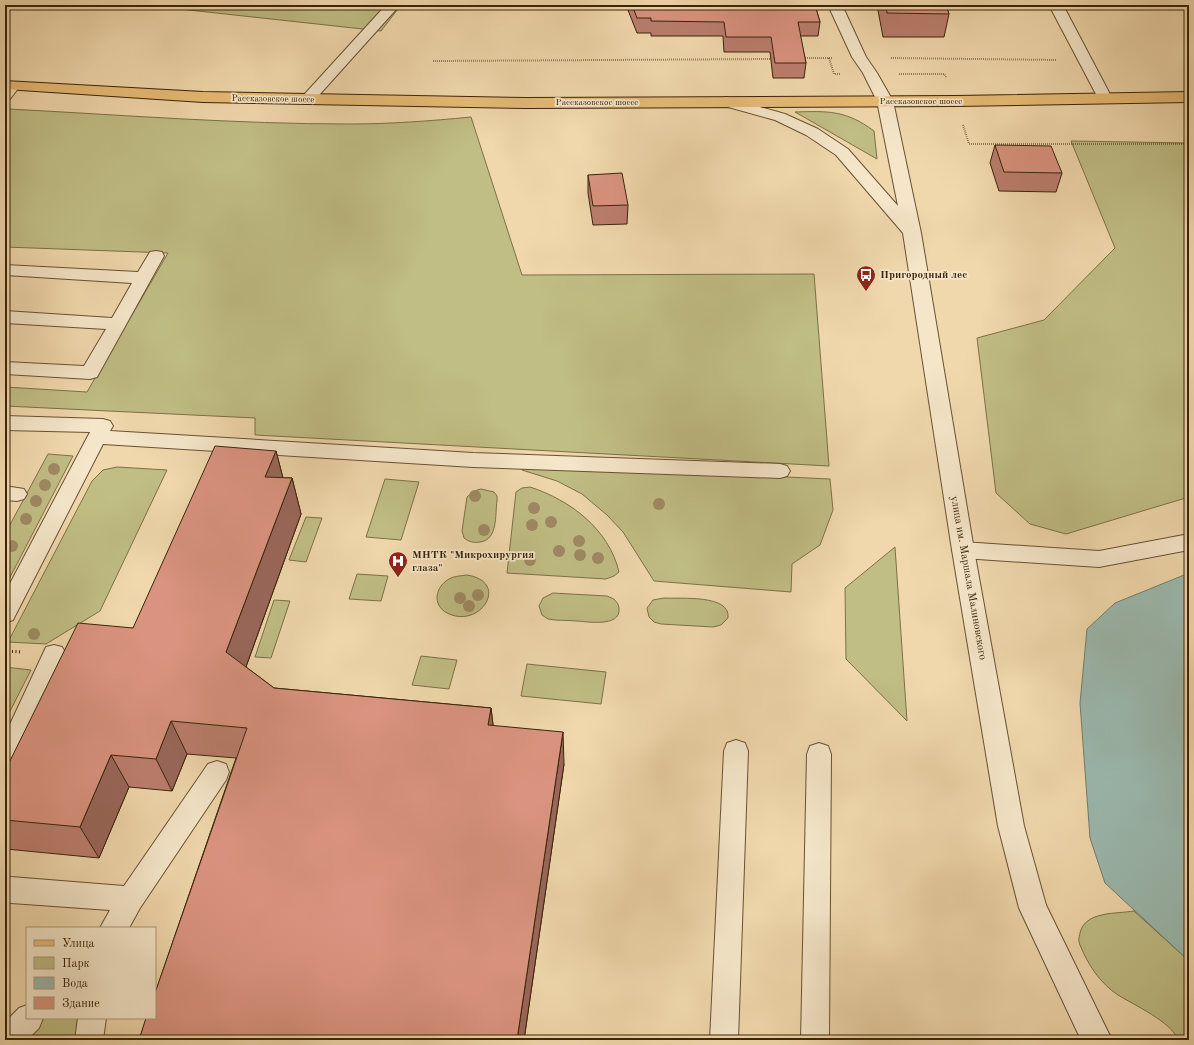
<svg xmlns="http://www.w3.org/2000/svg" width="1194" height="1045" font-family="'Old Standard TT',serif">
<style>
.green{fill:#c0bd85;stroke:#7d7047}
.water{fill:#9bb9af;stroke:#747d6d}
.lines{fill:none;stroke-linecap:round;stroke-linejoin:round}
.lane-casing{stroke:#685132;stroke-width:2}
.street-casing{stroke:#685132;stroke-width:2}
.primary-casing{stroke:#3a2409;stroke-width:2}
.path-far1{stroke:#3a2409;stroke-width:2;stroke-dasharray:0.5 1.5;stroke-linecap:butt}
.path{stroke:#3a2409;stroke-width:3;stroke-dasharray:1 2.5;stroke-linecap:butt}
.lane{fill:#f5e6c9;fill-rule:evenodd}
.street{fill:#f5e6c9;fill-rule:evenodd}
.primary{fill:#e8bc76;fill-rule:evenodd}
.tree{fill:#9f8a63}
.wall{fill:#bb7e6e;stroke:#3a2409}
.shaded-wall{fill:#99675a;stroke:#3a2409}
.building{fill:#da9380;stroke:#3a2409}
.labels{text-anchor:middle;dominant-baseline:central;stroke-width:3.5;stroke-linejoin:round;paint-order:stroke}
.far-street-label{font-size:9px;fill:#3a2409;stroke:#f5e6c9}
.poi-label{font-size:11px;font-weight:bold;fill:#3a2409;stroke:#f5e6c9;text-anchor:start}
.street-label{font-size:11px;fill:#3a2409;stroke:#f5e6c9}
</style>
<rect width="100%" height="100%" fill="#f0d8ac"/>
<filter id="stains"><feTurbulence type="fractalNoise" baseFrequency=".005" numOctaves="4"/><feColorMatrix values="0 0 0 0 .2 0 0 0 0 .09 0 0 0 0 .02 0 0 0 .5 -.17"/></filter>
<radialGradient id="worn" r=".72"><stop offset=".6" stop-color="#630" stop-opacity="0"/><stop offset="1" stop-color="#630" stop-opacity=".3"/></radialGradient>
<path class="green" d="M143,5H401L381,31Z
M9,109C123,115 236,124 350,124C390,124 430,121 471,117L522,275L814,274L829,466L255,435V418L5,406V387L87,392L168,253L5,247V114Z
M795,112C828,111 846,110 874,131L877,159Z
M1071,141L1189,143V497L1066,534L1030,524L996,493L977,338L1044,320L1115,248Z
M48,454L73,456L5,587V534Z
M525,465L830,479L833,510L820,545L792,564L791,592L654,581L623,532L607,515L582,494L557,481L522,470V467Z
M117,467L167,470L100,611L46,644L8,642L92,481L103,470Z
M385,479L419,482L401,540L366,537Z
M530,487C570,500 609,529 619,572L614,576L606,579L507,573L516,492L522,488Z
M481,489L494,492L497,496V501C495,515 498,540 480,542C474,543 469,542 464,538L462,531L467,497L474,491Z
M306,517L322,518L306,562L289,560Z
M895,547L907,721L846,659L845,588Z
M357,574L388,576L381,601L349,599Z
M467,575C511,582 480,630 447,613C432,605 435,587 449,579C454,576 460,576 467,575Z
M553,593L607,596L614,599L618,604C626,628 589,622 577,621C568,620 557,621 548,619L542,615L539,606L543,598Z
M664,598C680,599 731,594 728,618L721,625L713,627L661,624L654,622L649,617L647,608L653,600Z
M274,600L290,601L271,658L255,657Z
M421,656L457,660L449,689L412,685Z
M527,664L606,672L601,704L521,696Z
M5,667L31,670L5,721Z
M1134,911L1189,961V1040H1178C1172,1022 1134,1005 1118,995C1100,983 1088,965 1080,945C1078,940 1079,938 1080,933C1085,911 1116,914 1134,911Z
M38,1018H79L75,1040H18Z"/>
<path class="water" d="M1189,573V961L1105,883L1090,838L1080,703L1087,629L1115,603Z"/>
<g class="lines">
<g class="lane-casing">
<path id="lane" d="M386,5H400L312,103L307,104L302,103L300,100L302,97Z
M1049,5H1063L1112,98L1110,101L1105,102L1100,101L1098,98Z
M13,82L18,83L20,86L10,99L5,100C5,92 3,84 13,82Z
M156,251L162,252L164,256L97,377L90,379L5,374V362L84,366L106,329L5,323V311L112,318L132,283L5,275V265L138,272L150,252Z
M5,416L103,419L110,421L113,426L110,431L473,453L780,464L787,466L790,471L787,476L780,478L473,467L103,444L13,620L5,623V593L90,432L5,430Z
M5,486L24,489L27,494L24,499L17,501L5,500Z
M1189,534V550L1099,567L963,558L955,556L952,550L955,544L963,542L1099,551Z
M54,645L62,647L66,654L14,769L5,772V735L46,647Z
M736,740L745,743L748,751L738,1040H710L724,751L727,743Z
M819,743L828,746L831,754L829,1040H801L807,754L810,746Z
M217,761L226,764L229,772L226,780L140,908L129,928H100L110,910L11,903L5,901V875L11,877L124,886L208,764Z
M27,1005V1018H43L39,1028L27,1040H5V1022L19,1008Z
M78,1018H106L103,1040H75Z"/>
</g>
<g class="street-casing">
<path id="street" d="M828,5H842L866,57L877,73L893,101L921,233L974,550L1024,826L1046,905L1112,1040H1081L1019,908L998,826L952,550L903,233L836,155L806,135L775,120L721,105L718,102L721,99L726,97L731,99L785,114L818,129L848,149L898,206L877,101L863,73L852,57Z"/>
</g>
<g class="primary-casing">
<path id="primary" d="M5,81L203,92L526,98L956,96L1189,92V102L956,106L526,108L203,102L5,89Z"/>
</g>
<path class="path-far1" d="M803,58H832
M829,58L834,74H840
M891,58L1056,60
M433,61L774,59
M899,74H944L946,77
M963,125L969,144H1189"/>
<path class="path" d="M5,651L22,652"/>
<use href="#lane" class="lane"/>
<use href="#street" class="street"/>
<use href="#primary" class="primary"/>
</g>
<g class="tree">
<circle cx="54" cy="469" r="6"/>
<circle cx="45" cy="485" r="6"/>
<circle cx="475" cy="496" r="6"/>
<circle cx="36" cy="501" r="6"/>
<circle cx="659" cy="504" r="6"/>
<circle cx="534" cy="508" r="6"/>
<circle cx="26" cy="519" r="6"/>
<circle cx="551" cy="522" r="6"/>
<circle cx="532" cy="525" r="6"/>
<circle cx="484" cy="530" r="6"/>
<circle cx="579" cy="541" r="6"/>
<circle cx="12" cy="546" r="6"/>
<circle cx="559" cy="551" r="6"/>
<circle cx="580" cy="555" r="6"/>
<circle cx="598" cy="558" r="6"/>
<circle cx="530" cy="560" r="6"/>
<circle cx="478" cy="595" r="6"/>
<circle cx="460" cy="598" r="6"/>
<circle cx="469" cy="606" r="6"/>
<circle cx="34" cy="634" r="6"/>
</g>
<path class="wall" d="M626,5H815L820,22L818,36H800L806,63L804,78H773L770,52H724L723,36H651V33H637Z
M877,5H946L949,14L944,37H883Z
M995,145L1062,173L1056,192L999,191L990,163Z
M588,175L628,205L627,224L593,225L588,193Z
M276,451L283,478H292L301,514L246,667L274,688L491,708L493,725L564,764L524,1040H139L236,758L187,754L172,791L129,787L99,858L6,849L5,848V771L133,628Z"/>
<path class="shaded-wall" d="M276,451L285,486L265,477Z
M292,478L301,514L239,686L226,652Z
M491,708L495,741L488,725Z
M171,721L187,754L172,791L156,759Z
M563,732L564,764L524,1040H517Z
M111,755L129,787L99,858L80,827Z"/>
<path class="building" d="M632,5H815L820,22H798L806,63H775L771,37H726L724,22L651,21V18H637Z
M886,5H946L949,14L887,13Z
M995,145L1051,146L1062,173L1004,172Z
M622,173L628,205L593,206L588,175Z
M215,446L276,451L265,477L292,478L226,652L274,688L491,708L488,725L563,732L517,1040H139L146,1018H155V993L247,728L171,721L156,759L111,755L80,827L5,820V771L78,623L133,628Z"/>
<defs>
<g id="bus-pin" transform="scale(1)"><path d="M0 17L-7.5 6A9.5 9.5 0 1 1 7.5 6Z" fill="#8f2418" stroke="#f5e6c9"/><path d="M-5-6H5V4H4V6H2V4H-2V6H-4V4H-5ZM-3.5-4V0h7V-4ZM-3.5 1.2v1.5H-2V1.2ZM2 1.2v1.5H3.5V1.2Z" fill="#fff"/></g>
<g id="hospital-pin" transform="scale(1)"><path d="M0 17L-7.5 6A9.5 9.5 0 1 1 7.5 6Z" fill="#8f2418" stroke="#f5e6c9"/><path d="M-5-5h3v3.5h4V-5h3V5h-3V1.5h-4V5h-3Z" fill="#fff"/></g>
</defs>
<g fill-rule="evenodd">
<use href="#bus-pin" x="866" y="275"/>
<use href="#hospital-pin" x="398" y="561"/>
</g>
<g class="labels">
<g class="far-street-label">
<text transform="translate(273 99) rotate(1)">Рассказовское шоссе</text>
<text x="921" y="101">Рассказовское шоссе</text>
<text x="597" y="102">Рассказовское шоссе</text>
</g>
<g class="poi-label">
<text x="880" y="275">Пригородный лес</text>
<text x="412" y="555">МНТК "Микрохирургия<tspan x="412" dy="13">глаза"</tspan></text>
</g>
<g class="street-label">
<text transform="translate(968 578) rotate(80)">улица им. Маршала Малиновского</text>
</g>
</g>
<rect width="1194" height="1045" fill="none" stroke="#f0d8ac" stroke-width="20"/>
<rect x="6" y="6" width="1182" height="1033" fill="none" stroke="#3a2409" stroke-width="2"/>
<rect x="10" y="10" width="1174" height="1025" fill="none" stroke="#3a2409"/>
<rect x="26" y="927" width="130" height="92" fill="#f5e6c9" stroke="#aa987c"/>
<rect x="34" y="940" width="20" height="6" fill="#e8bc76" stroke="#aa987c"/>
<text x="62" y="947" font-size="12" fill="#3a2409">Улица</text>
<rect x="34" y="957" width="20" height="12" fill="#c0bd85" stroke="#aa987c"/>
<text x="62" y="967" font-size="12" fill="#3a2409">Парк</text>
<rect x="34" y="977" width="20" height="12" fill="#9bb9af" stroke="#aa987c"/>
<text x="62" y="987" font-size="12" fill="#3a2409">Вода</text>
<rect x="34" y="997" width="20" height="12" fill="#da9380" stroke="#aa987c"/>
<text x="62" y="1007" font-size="12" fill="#3a2409">Здание</text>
<rect width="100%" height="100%" filter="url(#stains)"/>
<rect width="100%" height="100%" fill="url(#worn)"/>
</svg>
